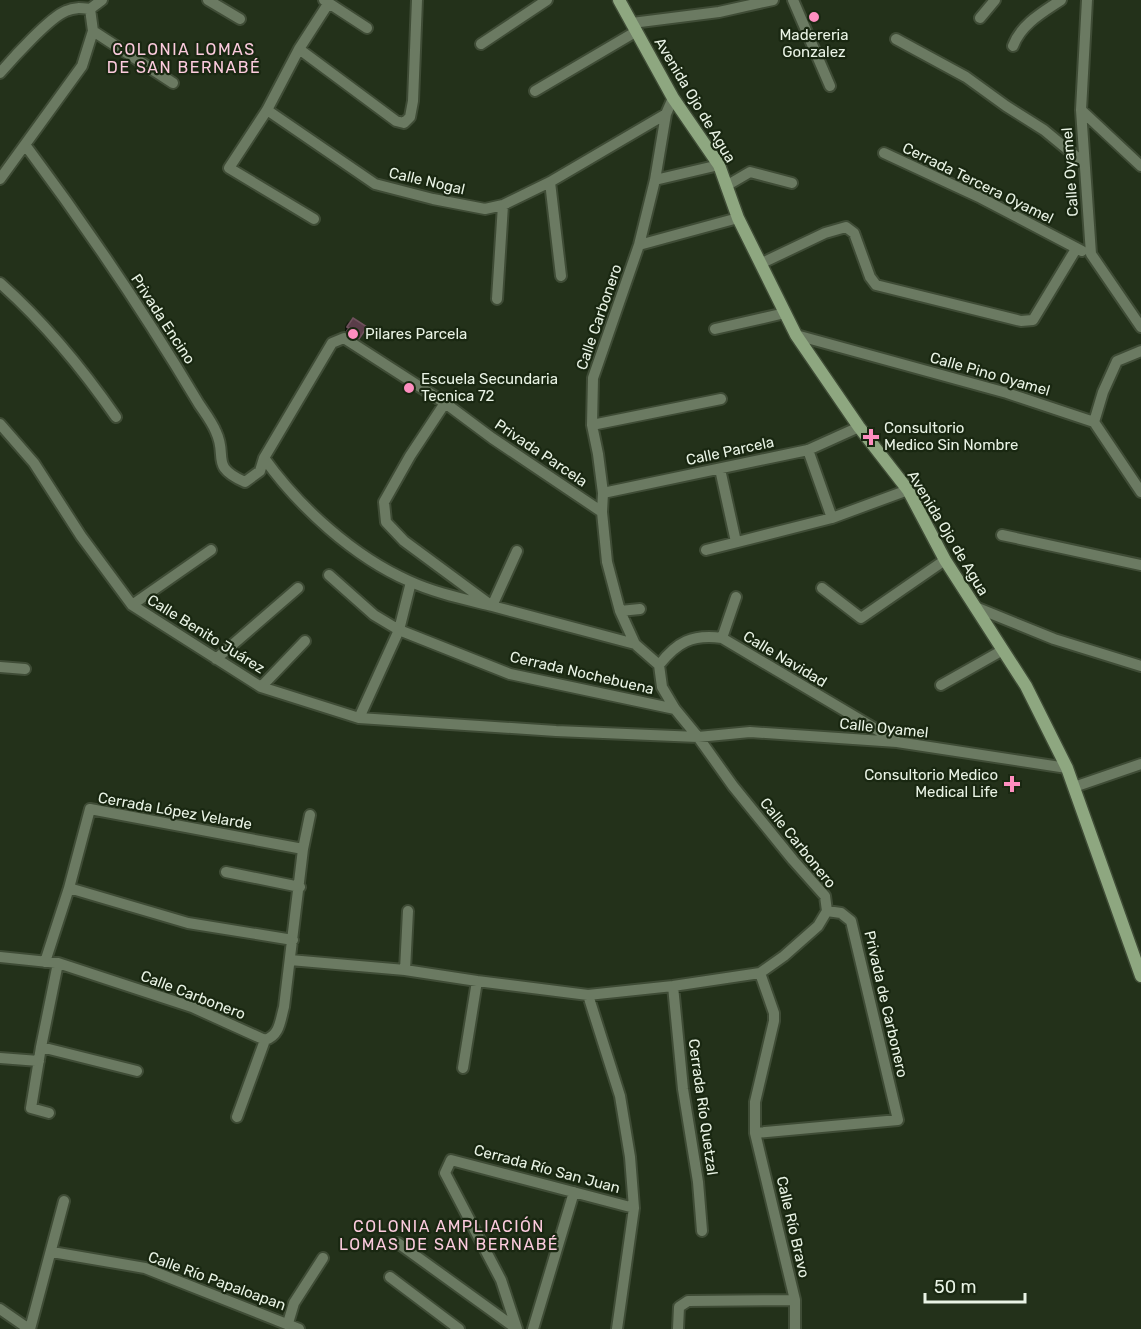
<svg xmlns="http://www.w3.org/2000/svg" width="1141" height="1329" font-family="Rubik,sans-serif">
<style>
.building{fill:#5a3e49;stroke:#6f515d;stroke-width:1.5;filter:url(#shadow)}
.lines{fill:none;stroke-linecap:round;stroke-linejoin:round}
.street-casing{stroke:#3f4c36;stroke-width:14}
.secondary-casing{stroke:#3f4c36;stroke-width:15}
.street{stroke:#6b7a62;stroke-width:10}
.secondary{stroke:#8ea780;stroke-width:12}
.poi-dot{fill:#fd8ebf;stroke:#192711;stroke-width:2}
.labels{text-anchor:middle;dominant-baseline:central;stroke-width:4.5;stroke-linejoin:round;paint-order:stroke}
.poi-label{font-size:15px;fill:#e9f3e5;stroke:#192711;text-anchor:start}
.street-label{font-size:15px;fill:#e9f3e5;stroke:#192711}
.neighbourhood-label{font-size:16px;letter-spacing:1.5px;fill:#fccbde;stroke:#192711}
</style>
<defs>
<filter id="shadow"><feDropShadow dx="-4.5" dy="4.5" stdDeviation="0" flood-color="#0009"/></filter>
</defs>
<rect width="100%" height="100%" fill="#23311a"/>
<path class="building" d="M353,318L367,327L359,339L347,331L349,328L347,327Z"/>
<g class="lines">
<g class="street-casing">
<path id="street" d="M208,0L240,19
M324,0L367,28
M793,0L830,86
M1087,0L1081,110L1091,254L1141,327
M980,18L995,0
M632,23L719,12L773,0
M93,31L173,83
M896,39L966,77L1006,106L1044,130L1084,163
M481,44L547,0
M1013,46C1021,24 1043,12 1061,0
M299,49L396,121L404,123L410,117L413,101L417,0
M0,73C13,58 50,17 66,11C75,7 81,8 90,9
M535,91L637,31
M267,110L375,184L433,199L485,209L503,205L550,182L666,114
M1081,110L1141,166
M26,146C88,229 146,315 199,404C205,413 212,422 216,432C228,457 209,466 245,482L260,471L264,458L332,343L344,338L445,403L492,438L602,512
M884,153L981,198L1082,251
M0,179L82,66L93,31L90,9L102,0
M655,180L719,165
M550,182L561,276
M726,186L750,172L792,183
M314,219L229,168L267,110L299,49L328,4
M639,245L738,218
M762,263L825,233L846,227L854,233L870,277L876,285L1021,321L1033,320L1076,249
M0,283C45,323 82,368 116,417
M497,299L503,205
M715,329L785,313
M796,335L1007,393L1094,422L1141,492
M445,403L410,456L384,502L386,522L404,541L492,606L635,644
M1094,422L1103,392L1117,361L1141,351
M0,424L34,463L81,536L132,605L261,687L359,718L556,731L698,737L750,732L897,742L1067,768
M592,425L721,399
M808,450L832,518
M264,458C299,507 354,557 409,581C435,593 464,599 492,606L517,551
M720,469L736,542
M603,493L808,450L859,427
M1002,535L1141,565
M706,550L832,518L908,490
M329,575L374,615L399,630L510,674L675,709
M822,588L861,618L945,560
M132,605L211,550
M975,607L1054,639L1141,666
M620,611L640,609
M722,638L736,597
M216,659L298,588
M659,665C677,642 692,634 722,638L896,741
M0,667L25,669
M941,685L1003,650
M261,687L305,641
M359,718L399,630L411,582
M1074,787L1141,764
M226,872L300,887
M69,888L188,923L293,940
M0,957L58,963L192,1007L265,1040C280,1035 280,1021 284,1007L303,849L310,815
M290,960L405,970L477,981L588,995L673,986L760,973L784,956L818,926L827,911L825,896L793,860L733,786L698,737L675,709L662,687L659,665L635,644L620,611L607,562L602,512L603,493L598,454L592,425L593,378L639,245L655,180L666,114L673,98
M45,962L69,888L90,809L303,849
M405,970L408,911
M760,973L774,1013V1021L755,1102V1133L795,1300V1329
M673,986L683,1089L698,1182L702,1231
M588,995L620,1096L630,1157L634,1208L617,1329
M41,1047L137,1071
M0,1058L39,1061
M463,1068L477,981
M49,1113L31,1108L41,1047L58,963
M237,1117L265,1040
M755,1133L898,1120L851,921L841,913L827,911
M398,1243L517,1329
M52,1252L145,1268L299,1329
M390,1277L459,1329
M0,1309L29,1329
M288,1323L294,1303L323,1258
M30,1329L64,1201
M517,1329L501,1280L445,1173L451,1160L634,1208
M533,1329L574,1192
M678,1329L679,1307L688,1301L795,1300"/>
</g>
<g class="secondary-casing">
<path id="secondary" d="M619,0L673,98L719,165L738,218L796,335L859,427L908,490L945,560L1026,686L1067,768L1141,976"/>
</g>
<use href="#street" class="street"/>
<use href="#secondary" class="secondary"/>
</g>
<g class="poi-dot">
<circle cx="814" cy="17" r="6"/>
<circle cx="353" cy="334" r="6"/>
<circle cx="409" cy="388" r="6"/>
<path d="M868 428h6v6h6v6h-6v6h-6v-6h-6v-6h6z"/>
<path d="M1009 775h6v6h6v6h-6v6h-6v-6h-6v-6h6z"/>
</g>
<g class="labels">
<g class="poi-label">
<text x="814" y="35" text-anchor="middle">Madereria<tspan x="814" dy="17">Gonzalez</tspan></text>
<text x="365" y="334">Pilares Parcela</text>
<text x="421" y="379">Escuela Secundaria<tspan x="421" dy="17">Tecnica 72</tspan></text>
<text x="884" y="428">Consultorio<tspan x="884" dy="17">Medico Sin Nombre</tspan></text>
<text x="998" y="775" text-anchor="end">Consultorio Medico<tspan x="998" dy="17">Medical Life</tspan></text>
</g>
<g class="street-label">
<text transform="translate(695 100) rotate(59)">Avenida Ojo de Agua</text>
<text transform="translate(1070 172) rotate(-94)">Calle Oyamel</text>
<text transform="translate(427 181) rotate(13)">Calle Nogal</text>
<text transform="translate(978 183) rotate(26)">Cerrada Tercera Oyamel</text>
<text transform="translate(599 317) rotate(-71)">Calle Carbonero</text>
<text transform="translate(163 319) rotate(57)">Privada Encino</text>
<text transform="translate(990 374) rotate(16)">Calle Pino Oyamel</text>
<text transform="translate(730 451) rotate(-12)">Calle Parcela</text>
<text transform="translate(541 453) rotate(34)">Privada Parcela</text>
<text transform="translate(948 533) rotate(59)">Avenida Ojo de Agua</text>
<text transform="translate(206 634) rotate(32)">Calle Benito Juárez</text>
<text transform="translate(785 659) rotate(31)">Calle Navidad</text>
<text transform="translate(582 673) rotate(13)">Cerrada Nochebuena</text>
<text transform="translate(884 728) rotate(6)">Calle Oyamel</text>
<text transform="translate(175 811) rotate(10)">Cerrada López Velarde</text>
<text transform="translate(798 843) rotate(51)">Calle Carbonero</text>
<text transform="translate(193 995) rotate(21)">Calle Carbonero</text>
<text transform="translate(886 1004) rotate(77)">Privada de Carbonero</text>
<text transform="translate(703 1107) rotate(82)">Cerrada Río Quetzal</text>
<text transform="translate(547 1169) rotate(15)">Cerrada Río San Juan</text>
<text transform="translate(793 1227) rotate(77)">Calle Río Bravo</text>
<text transform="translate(217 1281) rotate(20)">Calle Río Papaloapan</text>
</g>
<g class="neighbourhood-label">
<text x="184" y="49">COLONIA LOMAS<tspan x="184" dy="18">DE SAN BERNABÉ</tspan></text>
<text x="449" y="1226">COLONIA AMPLIACIÓN<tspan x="449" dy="18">LOMAS DE SAN BERNABÉ</tspan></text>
</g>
</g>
<path d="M925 1293v9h100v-9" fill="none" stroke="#e9f3e5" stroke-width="3"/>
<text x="934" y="1293" font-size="18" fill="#e9f3e5" stroke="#192711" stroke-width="4.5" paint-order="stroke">50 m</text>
</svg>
